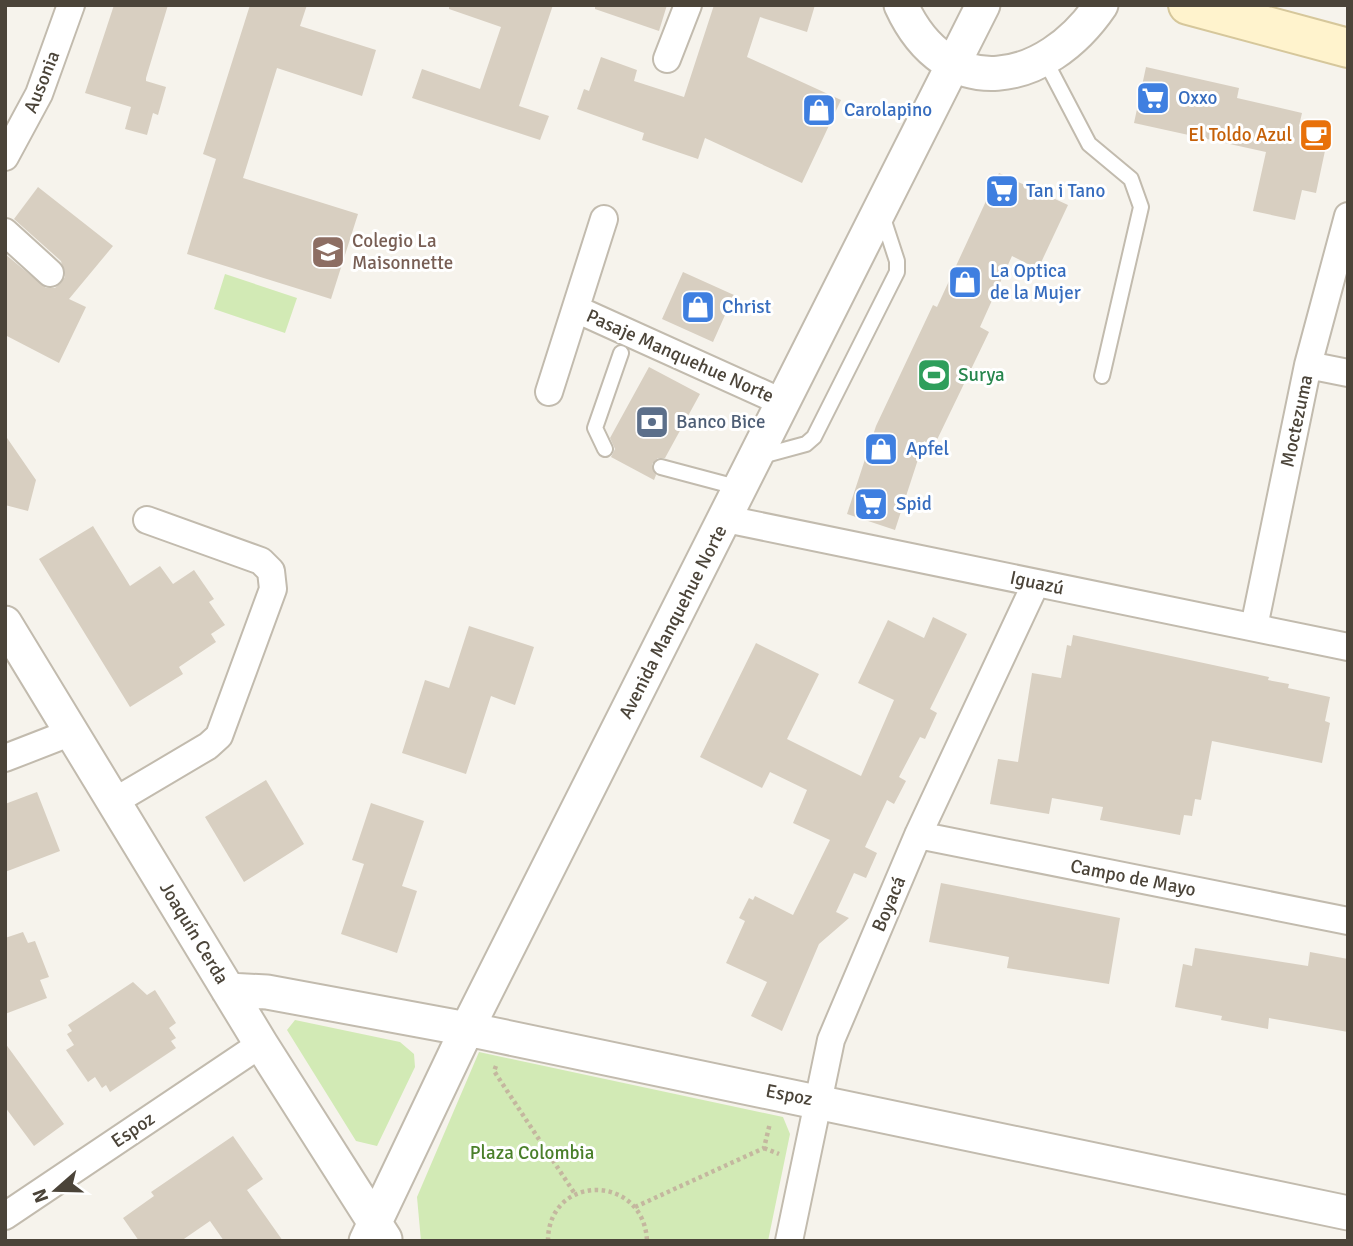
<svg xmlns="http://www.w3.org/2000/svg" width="1353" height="1246" font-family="Signika,sans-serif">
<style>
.green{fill:#d2eab5}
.building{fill:#d8cfc1}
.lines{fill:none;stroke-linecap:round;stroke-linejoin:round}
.service-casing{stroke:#c2bbae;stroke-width:18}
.minor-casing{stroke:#c2bbae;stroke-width:30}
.tertiary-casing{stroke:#c2bbae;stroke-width:37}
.secondary-casing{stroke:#d6c79b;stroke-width:42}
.path{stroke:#c4b79f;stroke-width:4.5;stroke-dasharray:3.5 3.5;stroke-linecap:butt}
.service{stroke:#fff;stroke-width:14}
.minor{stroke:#fff;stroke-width:26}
.tertiary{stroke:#fff;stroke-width:33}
.secondary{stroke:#fff3cd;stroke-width:38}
.labels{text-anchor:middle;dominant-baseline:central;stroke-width:6;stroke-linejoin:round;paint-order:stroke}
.street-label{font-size:19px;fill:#4b4439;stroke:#fff}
.shop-label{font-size:19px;fill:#366cbe;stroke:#fff;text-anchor:start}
.food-label{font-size:19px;fill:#c56008;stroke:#fff;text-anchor:end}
.education-label{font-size:19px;fill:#785e54;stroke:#fff;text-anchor:start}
.leisure-label{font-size:19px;fill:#27864d;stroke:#fff;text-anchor:start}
.service-label{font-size:19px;fill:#4e5e75;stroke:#fff;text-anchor:start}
.park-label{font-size:19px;fill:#4a7f2a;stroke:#fff}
</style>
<rect width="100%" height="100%" fill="#f6f3ec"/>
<path class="green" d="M225,274L297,298L285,333L214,309Z
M295,1020L400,1042L414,1054L415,1067L377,1146L356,1141L287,1030Z
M479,1052L783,1117L790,1134L768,1241H421L417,1197Z"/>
<path class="building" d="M114,5H168L146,78V81L166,87L158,115L153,113L147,135L125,129L131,107L85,93Z
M250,5H307L300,26L376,50L362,96L277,68L243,178L358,214L331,299L187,254L216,159L203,154Z
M449,5H553L519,106L549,116L540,140L412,98L422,69L480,89L501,27L449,9Z
M595,5H667L659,31L595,9Z
M714,5H815L807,32L760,17L747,57L841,100L802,183L705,138L698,159L642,140L644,133L577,109L584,89L589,91L601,57L637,70L634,81L684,97Z
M1146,67L1239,88L1237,98L1302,113L1299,126L1329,132L1316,193L1302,190L1295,220L1253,211L1266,152L1134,123Z
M999,173L1068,205L1038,269L1012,256L980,327L989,332L934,446L924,441L895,530L847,514L876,426L933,305L937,307Z
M38,187L113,246L69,299L86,307L59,363L5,335V254L46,288H55L65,277L61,261L14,219Z
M683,272L734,295L713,342L662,319Z
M649,367L700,394L665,458H658L652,464L656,475L654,480L611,457L615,449L610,438Z
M5,435L36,480L28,511L5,505Z
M93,526L130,586L160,566L173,584L194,570L214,599L209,602L225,625L211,634L216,642L179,667L183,674L130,707L39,559Z
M933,617L967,634L930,709L937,713L925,739L920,737L899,777L906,781L894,804L887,800L865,847L877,853L866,878L854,873L836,912L849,918L819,944L782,1031L751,1016L767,982L726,963L745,921L739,918L749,898L753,900L755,896L793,915L830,840L793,823L807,790L770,772L762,788L700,757L756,643L819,674L787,739L861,776L894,700L858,683L888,620L924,638Z
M469,626L534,647L515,705L491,696L466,774L402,753L425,680L449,688Z
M1073,635L1269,677L1268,680L1289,684L1288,688L1330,697L1325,721L1330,723L1322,763L1212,741L1201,800L1195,799L1192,816L1184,815L1180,835L1100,820L1103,807L1052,798L1049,814L990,804L998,759L1018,762L1032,673L1061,678L1067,645L1071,646Z
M266,780L304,844L244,882L205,817Z
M37,792L60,851L5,872V804Z
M371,803L424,821L402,886L417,891L397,953L341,934L364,864L352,860Z
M941,883L1120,918L1109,984L1007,968L1009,957L929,942Z
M23,932L28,943L35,941L49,977L40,980L47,998L5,1014V938Z
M1195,948L1308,966L1310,952L1348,959V1032L1269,1018L1268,1029L1221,1020L1222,1016L1175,1007L1183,964L1192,966Z
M133,982L147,995L155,990L176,1023L169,1028L176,1038L171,1041L176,1048L110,1092L106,1085L102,1088L95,1077L88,1082L66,1050L74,1045L67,1034L72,1031L68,1025Z
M5,1043L64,1124L34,1146L5,1107Z
M233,1136L263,1179L247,1190L283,1241H224L210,1221L181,1241H139L123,1218L154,1196L151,1192Z"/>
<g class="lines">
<g class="service-casing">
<path id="service" d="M1045,60L1089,144L1131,179L1141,207L1102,376
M605,449L595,428L621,353
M758,457L806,444L814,437L897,272V261L882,215
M661,467L740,488"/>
</g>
<g class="minor-casing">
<path id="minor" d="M667,59L688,5
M5,157L39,94L71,5
M5,232L50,273
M576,309L784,403
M1308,365L1348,373
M549,392L604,219
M726,519L1348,647
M1254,627L1308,365L1348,216
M5,758L72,732
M115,801L208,746L219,736L273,589L271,571L261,561L147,520
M918,835L1348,921
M5,1216L261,1044
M789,1241L831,1040L918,835L1036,583"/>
</g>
<g class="tertiary-casing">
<path id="tertiary" d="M901,5C947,106 1046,86 1101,5
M5,623L261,1044L385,1239
M228,990L267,992L467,1029L1348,1213
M366,1241L467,1029L983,5"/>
</g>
<g class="secondary-casing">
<path id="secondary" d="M1188,5L1348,48"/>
</g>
<path class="path" d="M496,1066L494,1071L575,1194
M764,1148L779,1154
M635,1207L764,1148L770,1123
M548,1241C548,1173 644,1173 647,1241"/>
<use href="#service" class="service"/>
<use href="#minor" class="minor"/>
<use href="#tertiary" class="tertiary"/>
<use href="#secondary" class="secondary"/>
</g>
<defs>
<g id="supermarket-square" transform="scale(1.75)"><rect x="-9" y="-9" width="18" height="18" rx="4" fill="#3f7fe0" stroke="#fff"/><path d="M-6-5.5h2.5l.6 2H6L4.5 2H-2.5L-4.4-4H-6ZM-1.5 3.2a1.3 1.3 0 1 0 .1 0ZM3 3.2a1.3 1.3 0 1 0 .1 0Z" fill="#fff"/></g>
<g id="shop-square" transform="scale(1.75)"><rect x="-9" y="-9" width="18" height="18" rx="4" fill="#3f7fe0" stroke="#fff"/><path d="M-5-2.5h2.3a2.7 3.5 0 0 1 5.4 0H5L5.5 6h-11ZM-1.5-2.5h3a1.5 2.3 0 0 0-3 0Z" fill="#fff"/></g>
<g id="cafe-square" transform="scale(1.75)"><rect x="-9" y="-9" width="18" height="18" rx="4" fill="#e8710a" stroke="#fff"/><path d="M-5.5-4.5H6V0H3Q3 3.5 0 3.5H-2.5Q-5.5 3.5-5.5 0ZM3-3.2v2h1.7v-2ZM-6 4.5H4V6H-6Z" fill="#fff"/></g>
<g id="school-square" transform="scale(1.75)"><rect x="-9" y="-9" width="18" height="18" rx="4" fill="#8d6e63" stroke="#fff"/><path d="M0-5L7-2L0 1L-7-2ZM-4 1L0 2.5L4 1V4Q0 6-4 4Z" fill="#fff"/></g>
<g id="stadium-square" transform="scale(1.75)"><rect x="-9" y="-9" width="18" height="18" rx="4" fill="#2e9e5b" stroke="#fff"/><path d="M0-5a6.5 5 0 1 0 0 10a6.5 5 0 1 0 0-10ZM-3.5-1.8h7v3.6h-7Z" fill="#fff"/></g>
<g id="bank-square" transform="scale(1.75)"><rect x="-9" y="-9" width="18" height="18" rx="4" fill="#5c6f8a" stroke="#fff"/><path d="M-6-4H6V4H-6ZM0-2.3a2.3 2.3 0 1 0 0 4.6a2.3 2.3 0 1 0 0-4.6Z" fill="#fff"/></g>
</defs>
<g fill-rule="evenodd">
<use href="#supermarket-square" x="1153" y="98"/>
<use href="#shop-square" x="819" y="110"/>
<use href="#cafe-square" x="1316" y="135"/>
<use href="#supermarket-square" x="1002" y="191"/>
<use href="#school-square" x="328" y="252"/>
<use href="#shop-square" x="965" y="282"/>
<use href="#shop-square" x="698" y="307"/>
<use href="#stadium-square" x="934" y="375"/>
<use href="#bank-square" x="652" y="422"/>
<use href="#shop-square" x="881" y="449"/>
<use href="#supermarket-square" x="871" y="504"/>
</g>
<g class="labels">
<g class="street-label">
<text transform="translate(42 82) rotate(-68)">Ausonia</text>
<text transform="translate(680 356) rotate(24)">Pasaje Manquehue Norte</text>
<text transform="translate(1297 421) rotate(-78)">Moctezuma</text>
<text transform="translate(1037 583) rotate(12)">Iguazú</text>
<text transform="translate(673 622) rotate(-63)">Avenida Manquehue Norte</text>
<text transform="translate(1133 878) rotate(11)">Campo de Mayo</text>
<text transform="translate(889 904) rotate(-67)">Boyacá</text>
<text transform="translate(194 933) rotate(59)">Joaquín Cerda</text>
<text transform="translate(789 1095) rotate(11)">Espoz</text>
<text transform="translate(133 1130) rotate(-34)">Espoz</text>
</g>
<g class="shop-label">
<text x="1178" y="98">Oxxo</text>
<text x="844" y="110">Carolapino</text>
<text x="1026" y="191">Tan i Tano</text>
<text x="990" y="271">La Optica<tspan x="990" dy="22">de la Mujer</tspan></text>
<text x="722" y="307">Christ</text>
<text x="906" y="449">Apfel</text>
<text x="896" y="504">Spid</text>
</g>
<g class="food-label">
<text x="1292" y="135">El Toldo Azul</text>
</g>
<g class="education-label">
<text x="352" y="241">Colegio La<tspan x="352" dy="22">Maisonnette</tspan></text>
</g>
<g class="leisure-label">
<text x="958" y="375">Surya</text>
</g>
<g class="service-label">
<text x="676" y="422">Banco Bice</text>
</g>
<g class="park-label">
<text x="532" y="1153">Plaza Colombia</text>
</g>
</g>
<rect width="1353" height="1246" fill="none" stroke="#4b4439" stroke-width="14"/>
<g transform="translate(56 1190) rotate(250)" stroke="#ffffff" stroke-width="5" paint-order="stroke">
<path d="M0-5L12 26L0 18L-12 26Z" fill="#4b4439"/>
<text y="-10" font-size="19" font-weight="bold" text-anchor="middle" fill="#4b4439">N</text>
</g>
</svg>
